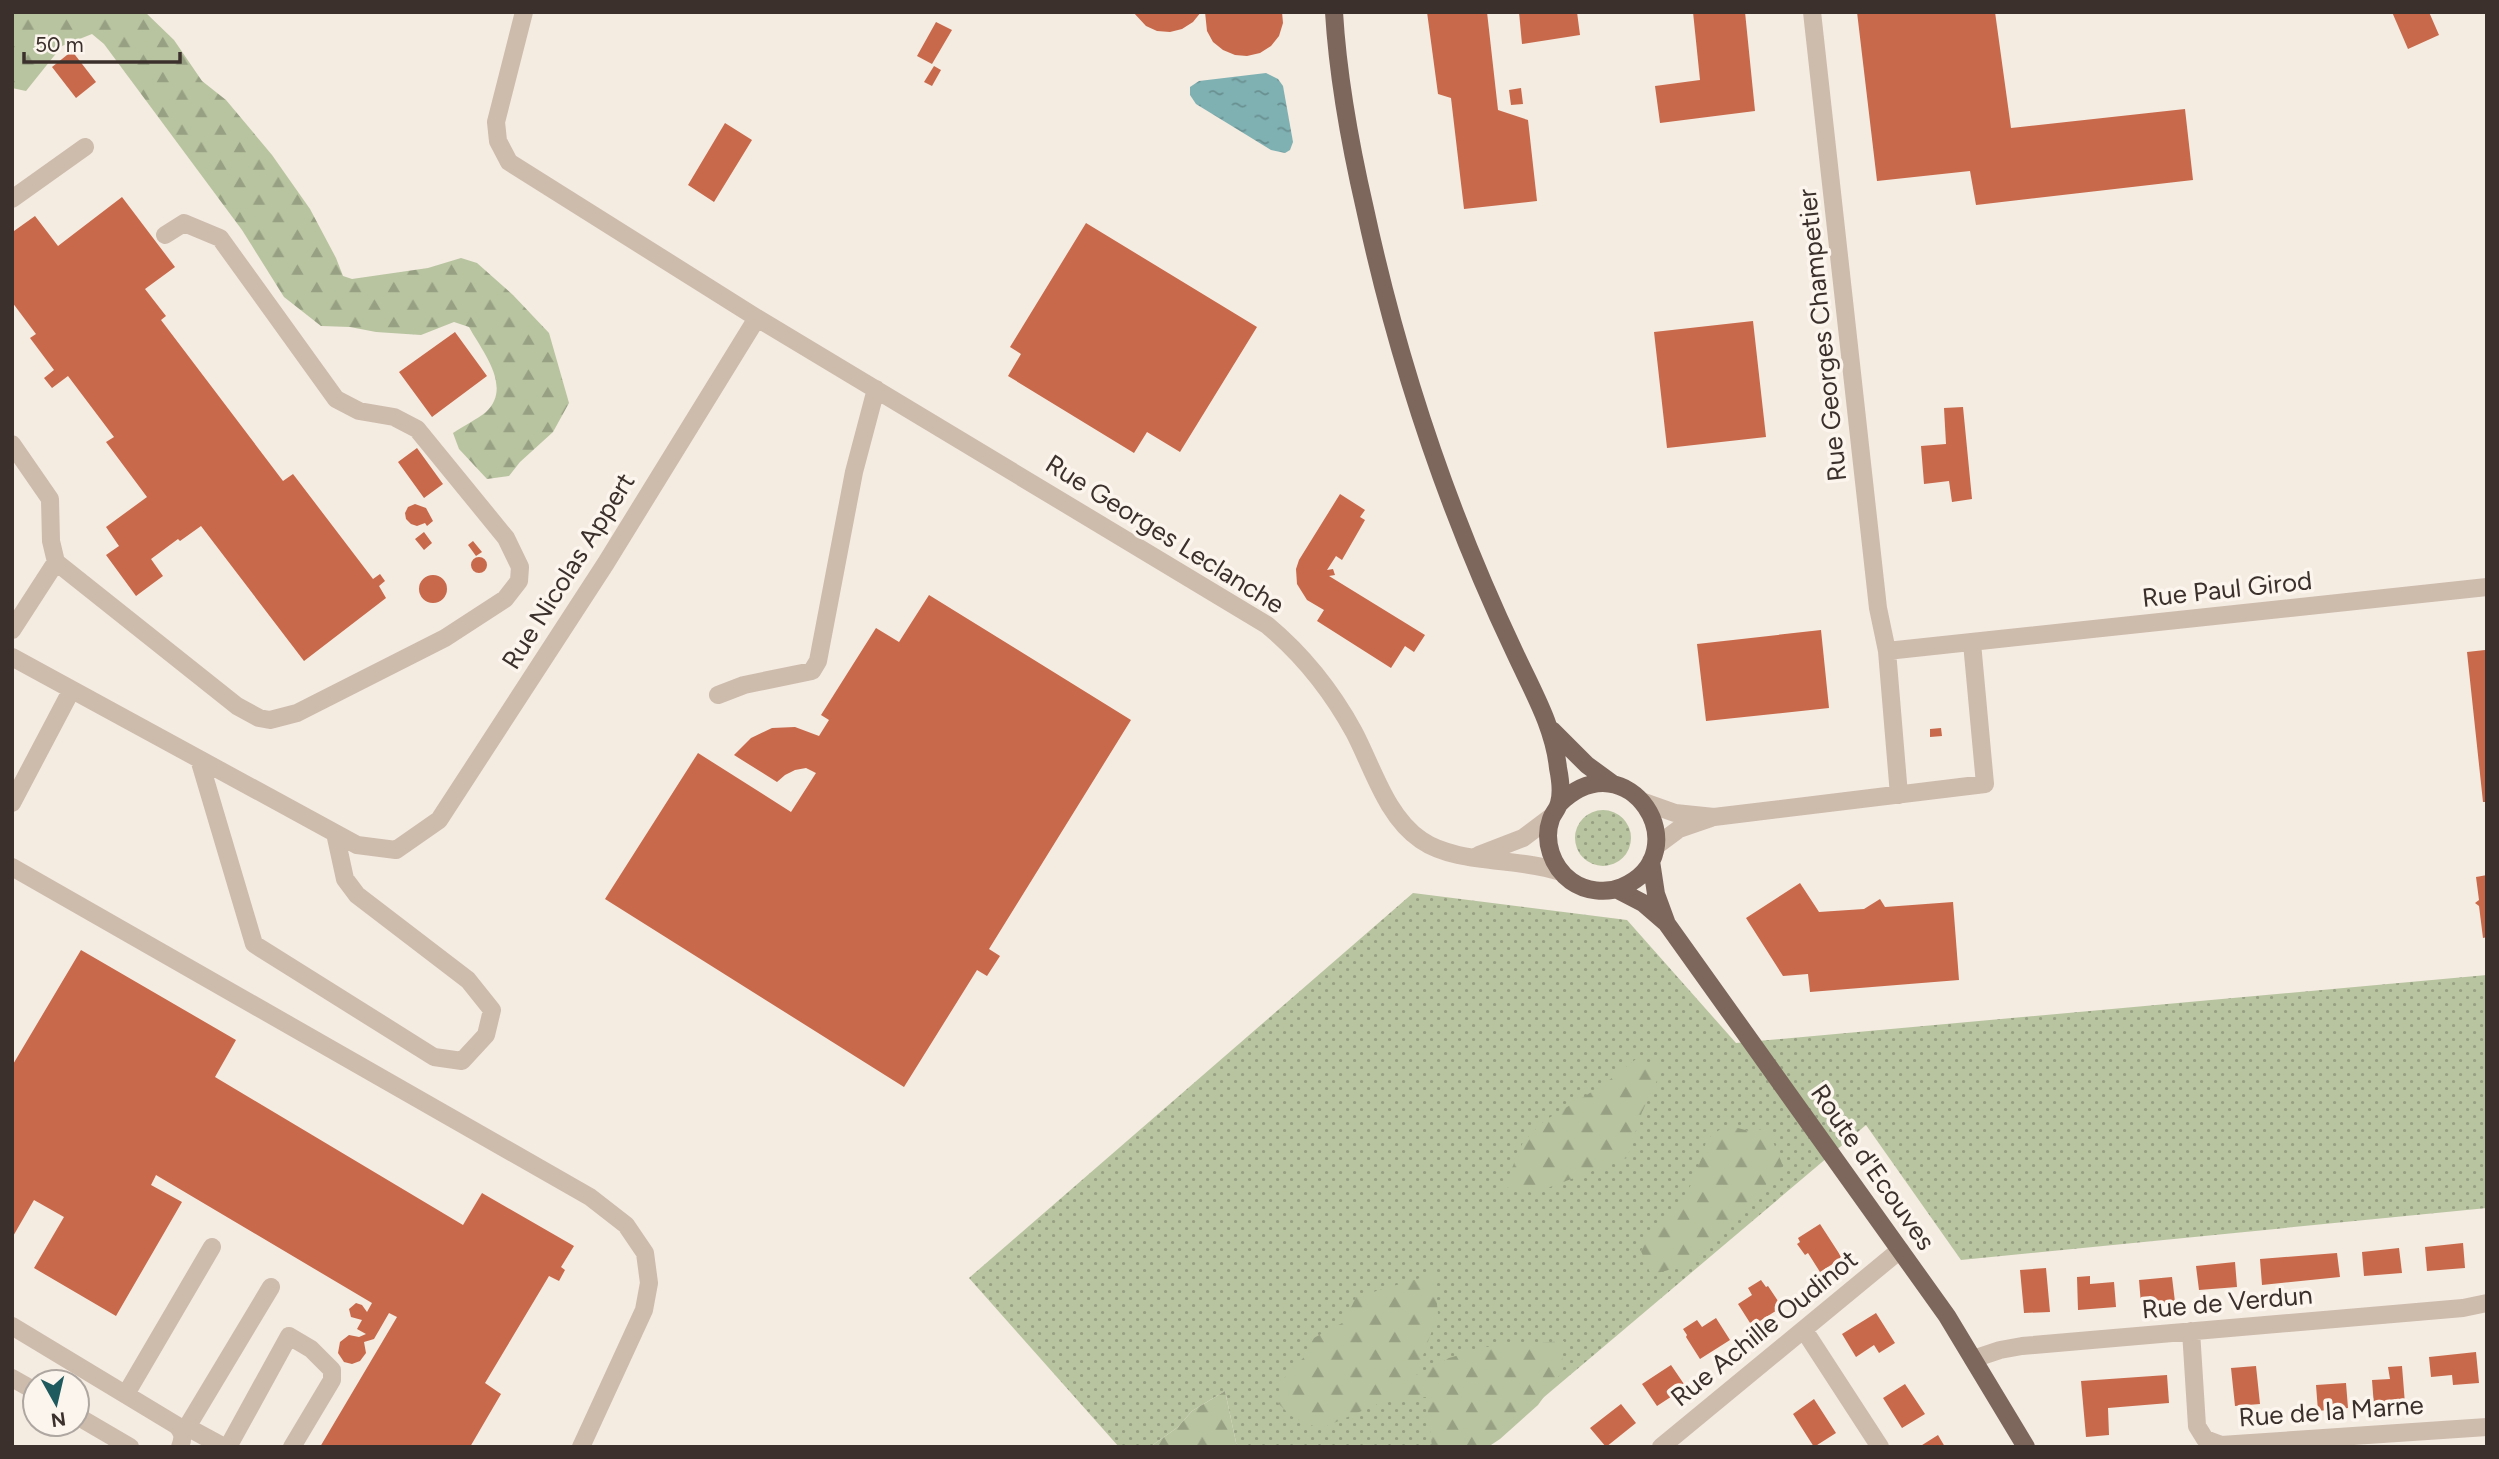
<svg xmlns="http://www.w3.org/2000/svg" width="2499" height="1459" font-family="Figtree,sans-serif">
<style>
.grass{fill:url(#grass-dots)}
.forest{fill:url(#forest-firs)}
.water{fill:url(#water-ripples)}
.building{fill:#c8694b}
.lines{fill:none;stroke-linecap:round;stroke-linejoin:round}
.minor{stroke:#cdbbac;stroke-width:18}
.major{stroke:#7d675c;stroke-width:18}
.labels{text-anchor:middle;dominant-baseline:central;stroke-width:7;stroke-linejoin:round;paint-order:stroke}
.street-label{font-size:26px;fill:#3b302b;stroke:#fbf5ee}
</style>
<defs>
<pattern id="grass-dots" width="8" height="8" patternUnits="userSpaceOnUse" patternTransform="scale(1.75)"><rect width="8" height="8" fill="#b8c4a0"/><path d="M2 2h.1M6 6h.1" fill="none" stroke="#97a083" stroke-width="1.8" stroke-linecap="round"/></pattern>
<pattern id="forest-firs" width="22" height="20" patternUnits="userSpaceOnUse" patternTransform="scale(1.75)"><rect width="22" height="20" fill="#b8c4a0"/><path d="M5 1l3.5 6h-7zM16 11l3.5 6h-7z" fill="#97a083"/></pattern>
<pattern id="water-ripples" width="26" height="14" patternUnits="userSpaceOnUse" patternTransform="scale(1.75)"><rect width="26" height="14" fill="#7fb0b2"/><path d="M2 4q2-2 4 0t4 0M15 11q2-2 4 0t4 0" fill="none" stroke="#699091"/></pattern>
</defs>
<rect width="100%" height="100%" fill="#f4ebe1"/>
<path class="grass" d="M1575 838a28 28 0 1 1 56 0a28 28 0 1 1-56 0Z
M1413,893L1627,920L1736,1043L2487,975V1208L1961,1260L1866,1125L1485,1447H1237L1225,1391L1192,1411L1178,1427L1150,1447H1119L969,1278Z"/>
<path class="forest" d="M15,12H145L174,40L202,81L226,100L272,155L310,209L336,258L343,276L352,279L428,268L461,258L477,263L513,295L549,333L569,403L553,432L520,462L509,476L487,479L459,449L453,433C463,426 476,420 486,412C513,387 482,351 469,327L454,322L421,335L376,332L350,327L321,326L284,297L242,230L104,44L92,34L62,46L26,91L12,88V17Z
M1636,1059L1663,1068L1642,1112L1627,1158L1534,1193L1504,1187L1523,1142L1544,1121L1603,1085Z
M1726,1125L1753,1132L1767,1127L1783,1166L1696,1262L1651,1275L1641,1251L1653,1226L1675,1211L1695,1178L1707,1139Z
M1434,1274L1438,1314L1416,1375L1449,1358L1486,1347L1564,1341L1561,1373L1538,1405L1500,1439L1488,1447H1432L1426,1397L1387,1400L1320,1429L1291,1416L1277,1402L1281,1381L1309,1352L1310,1340L1344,1322L1356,1297Z
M1225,1391L1237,1447H1150L1178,1427L1192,1411Z"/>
<path class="water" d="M1266,73L1278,79L1283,86L1293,142L1290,150L1285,153L1271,150L1196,104L1190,95V87L1199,81Z"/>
<path class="building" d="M1133,12H1201L1193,22L1182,29L1170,32L1157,31L1146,26Z
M1205,12H1282L1283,23L1279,36L1271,46L1260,53L1247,56L1235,55L1223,50L1213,42L1207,31Z
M1427,12H1487L1498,110L1528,120L1537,201L1464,209L1451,98L1438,94Z
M1519,12H1577L1580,35L1522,44Z
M1693,12H1745L1755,111L1660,123L1655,86L1700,80Z
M1857,12H1995L2011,128L2185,109L2193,180L1976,205L1970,171L1877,181Z
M2392,12H2429L2439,35L2408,49Z
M936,22L952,30L932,64L917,56Z
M72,51L96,82L76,98L52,67Z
M934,66L941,70L932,86L924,82Z
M1521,88L1523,104L1511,105L1509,90Z
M725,123L752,140L714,202L688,185Z
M122,197L175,267L145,289L166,316L161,320L283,481L293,474L373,579L380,574L385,581L379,586L386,598L304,661L201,526L180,541L178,539L151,559L163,576L136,596L106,555L119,546L106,527L147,497L106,442L114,437L68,376L52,388L44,378L54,370L30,338L36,334L12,302V228L14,231L35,216L58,246Z
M1086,223L1257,327L1180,452L1147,432L1134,453L1008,376L1021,354L1010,347Z
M1753,321L1766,437L1667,448L1654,332Z
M455,332L487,376L432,417L399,372Z
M1963,407L1972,499L1952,502L1949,481L1924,484L1921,446L1946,444L1944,408Z
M417,448L443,484L424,498L398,462Z
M1340,494L1365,510L1360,517L1365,520L1342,560L1336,556L1327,570L1333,569L1335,575L1329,576L1425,635L1414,652L1405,646L1391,668L1317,621L1324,610L1307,600L1297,584L1296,569L1299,560Z
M415,504L426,508L433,521L427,526L425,523L417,526L411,524L406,519L405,513L408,507Z
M424,532L432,543L424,550L415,539Z
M473,541L482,552L476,556L468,545Z
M471 565a8 8 0 1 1 16 0a8 8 0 1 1-16 0Z
M419 589a14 14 0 1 1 28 0a14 14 0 1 1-28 0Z
M929,595L1131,720L989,949L1000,956L987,976L977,970L904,1087L605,899L698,753L791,812L816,773L806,768L795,770L785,775L777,782L734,755L751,738L772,728L795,727L819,736L829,720L821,715L876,628L899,642Z
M1821,630L1829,708L1706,721L1697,644Z
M2487,647V802H2483L2467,652L2485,650Z
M1941,728L1942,736L1930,737V729Z
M2487,875V937L2483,938L2479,906L2475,903L2479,900L2476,877Z
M1800,883L1819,912L1864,909L1880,899L1885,907L1953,902L1959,980L1810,992L1808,974L1783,976L1746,918Z
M81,950L236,1040L215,1077L463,1225L482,1193L574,1246L561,1267L565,1270L559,1281L549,1276L485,1383L501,1394L470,1447H320L397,1317L389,1313L374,1339L364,1342L366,1353L360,1361L352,1364L344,1362L338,1353L340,1342L349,1335L359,1337L366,1334L357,1329L362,1320L351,1317L349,1309L356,1303L362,1305L367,1312L372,1303L156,1175L151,1185L182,1202L116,1316L34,1268L64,1217L34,1200L12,1238V1066Z
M1820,1224L1842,1258L1820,1272L1808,1253L1805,1255L1797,1244L1800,1242L1798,1238Z
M2463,1243L2465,1268L2427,1271L2425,1247Z
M2399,1248L2402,1273L2364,1276L2362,1252Z
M2337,1253L2340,1277L2262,1285L2260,1259Z
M2235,1262L2237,1287L2199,1290L2196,1266Z
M2046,1268L2050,1312L2024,1313L2020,1270Z
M2090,1276V1284L2114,1282L2116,1307L2078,1310L2077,1277Z
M2172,1277L2175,1302L2141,1304L2139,1280Z
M1761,1280L1766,1287L1768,1286L1782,1307L1752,1326L1738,1304L1752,1295L1748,1288Z
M1876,1313L1895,1343L1879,1353L1874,1345L1856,1357L1842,1334Z
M1716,1318L1730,1340L1700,1359L1686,1337L1687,1335L1683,1329L1697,1320L1702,1327Z
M2476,1352L2479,1383L2453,1385L2452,1375L2431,1377L2429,1357Z
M1671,1365L1686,1387L1657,1406L1642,1384Z
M2256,1366L2260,1404L2235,1406L2231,1368Z
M2402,1366L2405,1404L2374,1406L2372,1380L2390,1379L2388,1367Z
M2167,1375L2169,1403L2108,1408L2109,1435L2086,1437L2081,1381Z
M2346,1383L2348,1408L2318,1411L2316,1385Z
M1905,1384L1925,1414L1902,1428L1883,1398Z
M1814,1399L1836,1433L1814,1447L1793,1414Z
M1621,1404L1636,1423L1606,1447L1590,1428Z
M1938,1435L1945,1447H1919Z"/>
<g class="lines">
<path class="minor" d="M1812,12L1878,608L1887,651L1899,795
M12,199L85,147
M757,318L1267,625C1303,655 1331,690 1354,732C1373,768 1386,816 1421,840C1457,865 1518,857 1561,872
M12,444L50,499L51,541L56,562L237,706L259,718L270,720L297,713L445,638L505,599L519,581L520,567L506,538L417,429L394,417L359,411L336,399L220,238L184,223L165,235
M12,630L56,562
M1887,651L2487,587
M12,657L357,845L396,850L439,820L606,563L757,318L509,162L498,141L496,122L524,12
M718,695L744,685L812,671L818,661L854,472L876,389
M199,759L254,944L434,1057L462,1061L486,1035L492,1010L468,980L357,895L345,879L335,833
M1644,802L1675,813L1714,817L1985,784L1972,643
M12,803L71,691
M1656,846L1679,829L1711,818
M1479,855L1523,838L1551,817
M12,867L590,1197L626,1225L645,1253L649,1283L644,1310L581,1447
M12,1326L176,1425C183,1432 184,1437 180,1447
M1804,1330L1880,1447
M2191,1331L2197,1426L2205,1439L2221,1445L2487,1427
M1973,1359L2000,1350L2022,1346L2463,1308L2487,1303
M12,1378L35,1391
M126,1394L212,1247
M77,1416L130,1447
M224,1447L187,1427L271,1287
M228,1447L289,1336L311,1349L332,1370V1380L292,1447
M1661,1447L1900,1250"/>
<path class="major" d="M1334,12C1338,79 1350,144 1365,209C1398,362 1448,512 1515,653C1532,690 1554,727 1558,768C1560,778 1562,793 1559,803C1558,809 1553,813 1551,819C1543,841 1552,867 1571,881C1585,891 1606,894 1622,887C1701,853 1628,736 1559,804
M1552,730L1587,765L1613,784
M1651,861L1656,894L1667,924L1947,1316L2026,1447
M1616,889L1643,903L1665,922"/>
</g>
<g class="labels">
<g class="street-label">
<text transform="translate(1822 335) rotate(-96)">Rue Georges Champetier</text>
<text transform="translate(1165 534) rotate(32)">Rue Georges Leclanche</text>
<text transform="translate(568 571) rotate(-58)">Rue Nicolas Appert</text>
<text transform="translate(2227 589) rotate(-6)">Rue Paul Girod</text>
<text transform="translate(1873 1167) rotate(55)">Route d'Ecouves</text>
<text transform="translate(2227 1302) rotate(-5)">Rue de Verdun</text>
<text transform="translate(1764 1328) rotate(-39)">Rue Achille Oudinot</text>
<text transform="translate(2331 1411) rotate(-4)">Rue de la Marne</text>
</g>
</g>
<rect width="2499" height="1459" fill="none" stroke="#3b302b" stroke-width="28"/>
<g transform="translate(56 1403) rotate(172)"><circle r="33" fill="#fbf5ee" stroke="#aea6a0" stroke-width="2"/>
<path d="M0-5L12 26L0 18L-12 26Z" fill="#1f5a5e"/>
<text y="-10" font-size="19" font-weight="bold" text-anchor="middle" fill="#3b302b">N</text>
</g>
<path d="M24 52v10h156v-10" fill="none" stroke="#3b302b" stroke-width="3.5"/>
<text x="35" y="52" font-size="21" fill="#3b302b" stroke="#fbf5ee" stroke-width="5" paint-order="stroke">50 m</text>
</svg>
